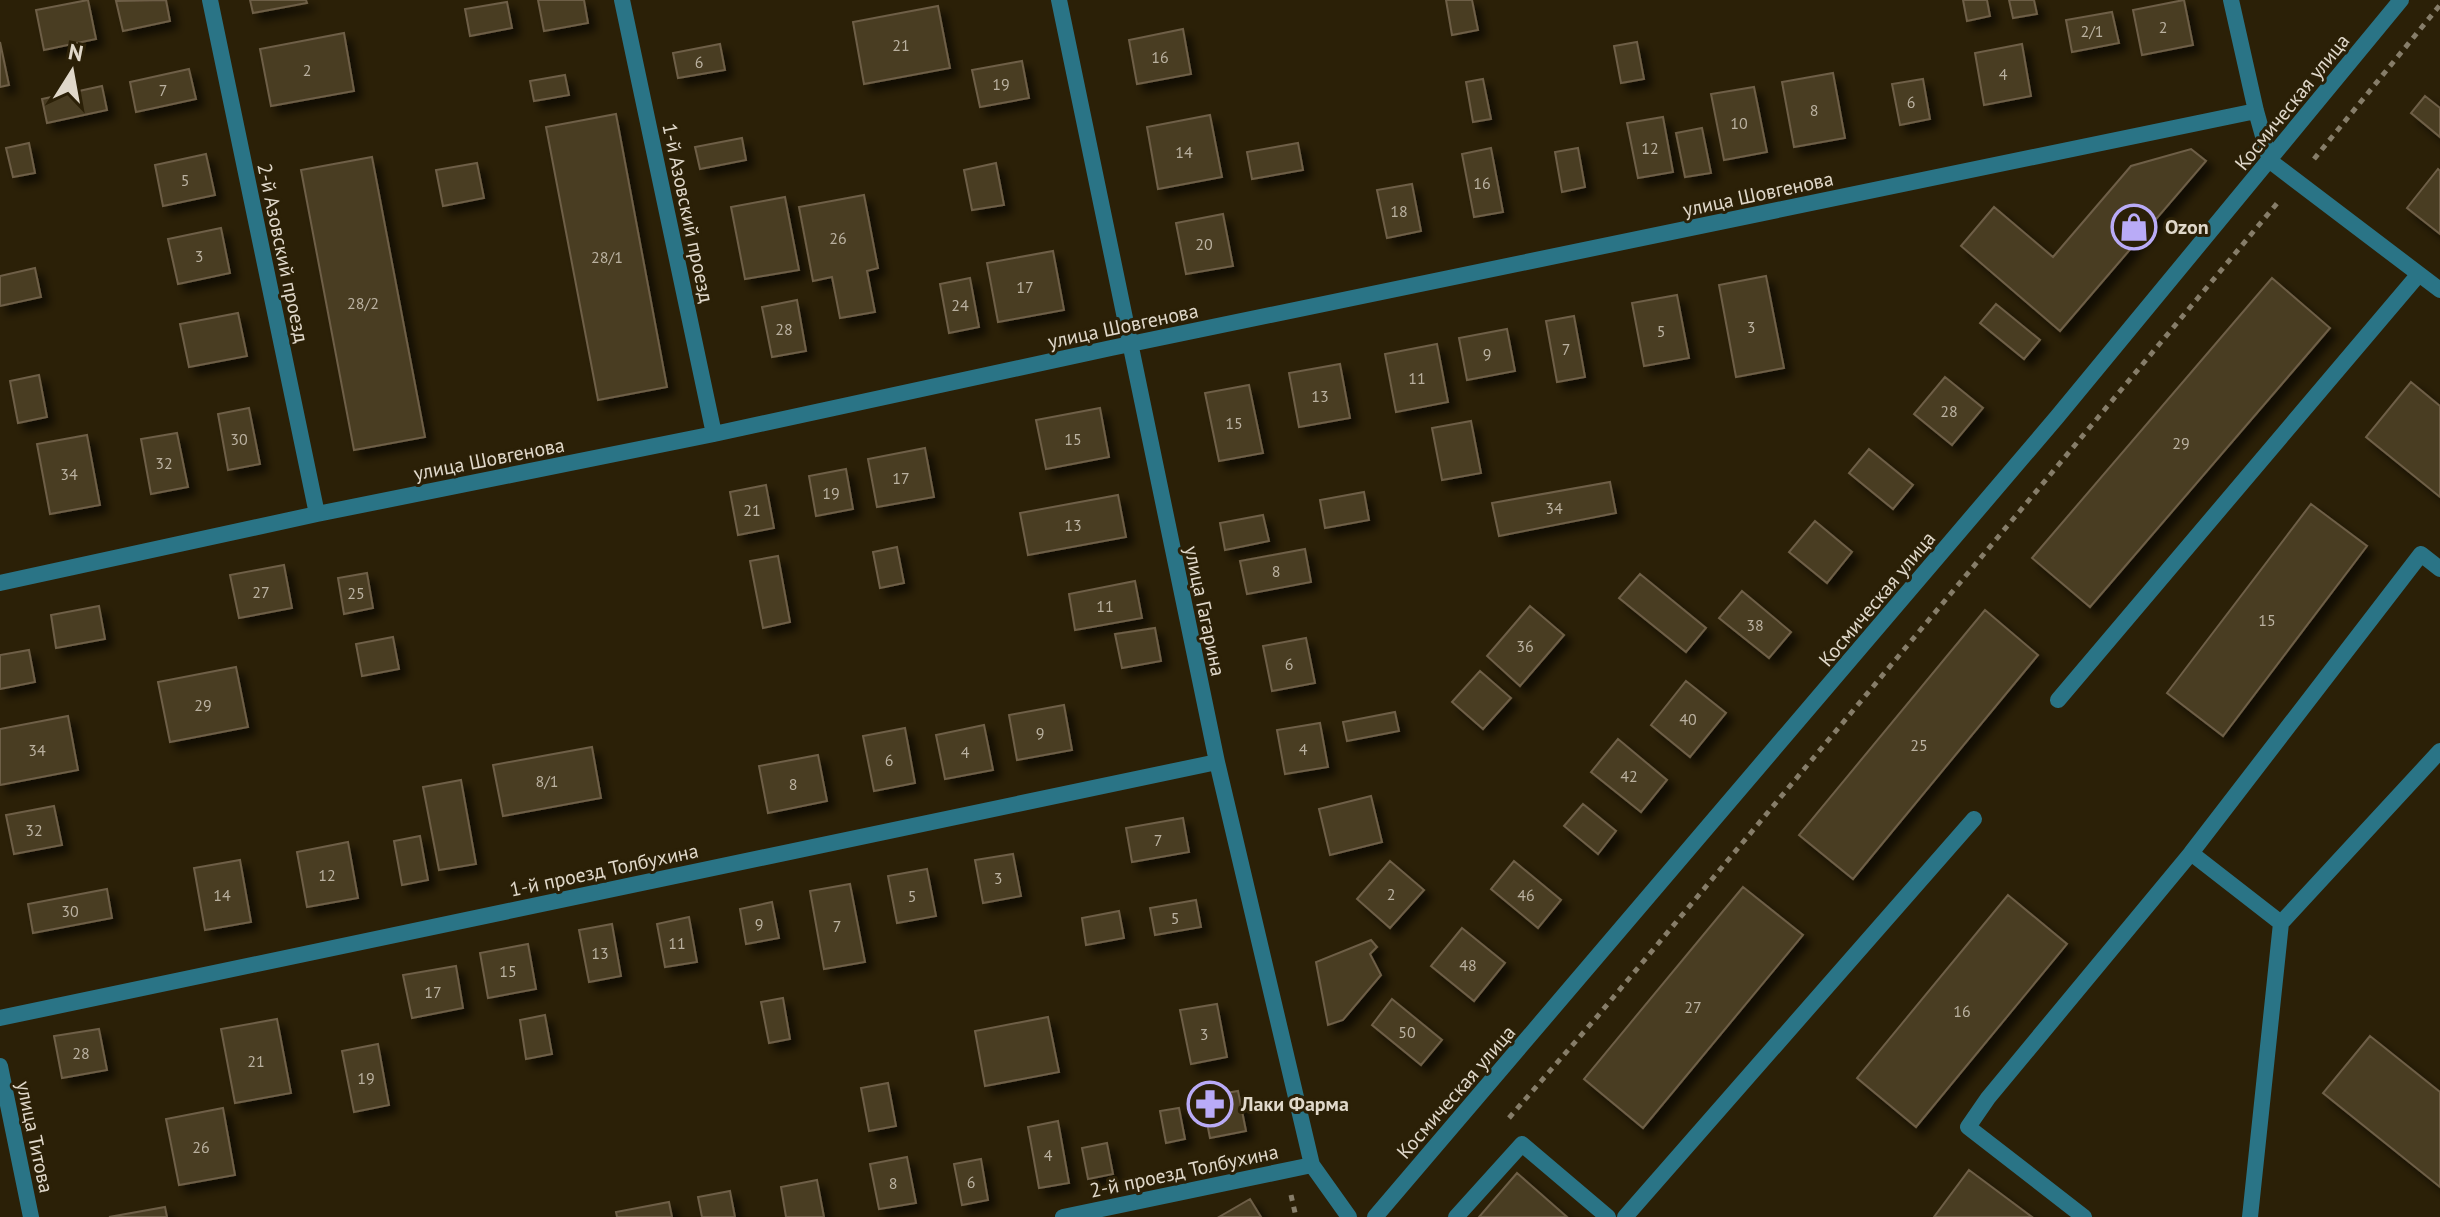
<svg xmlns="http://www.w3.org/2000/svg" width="2440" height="1217" font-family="'PT Sans',sans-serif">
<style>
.building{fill:#4a3c24;stroke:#6e5f47;stroke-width:2;filter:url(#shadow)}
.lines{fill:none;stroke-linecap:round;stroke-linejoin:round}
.path{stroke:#867d69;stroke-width:5;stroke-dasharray:6 6;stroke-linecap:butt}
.lane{stroke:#2a7486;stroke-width:16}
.street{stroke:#2a7486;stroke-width:16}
.labels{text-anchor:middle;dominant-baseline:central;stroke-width:6;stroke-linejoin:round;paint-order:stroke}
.number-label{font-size:16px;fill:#bab1a0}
.street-label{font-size:20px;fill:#e0d8ca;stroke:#2b2007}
.poi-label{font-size:20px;font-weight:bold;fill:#e0d8ca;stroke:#2b2007;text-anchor:start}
</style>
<defs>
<filter id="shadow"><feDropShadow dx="7" dy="7" stdDeviation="4" flood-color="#0009"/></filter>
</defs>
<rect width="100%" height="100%" fill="#2b2007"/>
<path class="building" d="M88,0L96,39L44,50L36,10Z
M166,0L170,21L123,31L116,1Z
M250,0H306L307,3L253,13Z
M538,0H584L588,23L544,31Z
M1446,0H1472L1478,30L1452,35Z
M1963,0H1987L1990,16L1967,21Z
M2009,0H2034L2037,14L2013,18Z
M2184,0L2193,45L2142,55L2133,10Z
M507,2L512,28L470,36L465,9Z
M938,6L950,68L864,84L853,22Z
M2112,12L2119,43L2072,52L2066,20Z
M1183,29L1191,74L1137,84L1129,40Z
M344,33L354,91L271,106L260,49Z
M0,42L9,85L0,87Z
M1637,42L1644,79L1621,83L1614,46Z
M720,44L725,70L678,78L673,53Z
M2022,44L2031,96L1984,105L1975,53Z
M1022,61L1029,98L980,107L972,70Z
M189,69L196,99L136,112L130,82Z
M1833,73L1845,138L1794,147L1782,82Z
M565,75L569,95L534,101L530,81Z
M1483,79L1491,119L1473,122L1466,82Z
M1923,79L1930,119L1900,125L1892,84Z
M102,86L107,110L47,123L42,99Z
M1754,87L1767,152L1724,160L1711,94Z
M2425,96L2440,108V137L2411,113Z
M616,114L667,387L598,400L546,127Z
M1210,115L1222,177L1158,189L1147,127Z
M1663,117L1673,172L1638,178L1627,123Z
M1702,128L1711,173L1685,177L1676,133Z
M742,138L746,160L700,169L695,147Z
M29,143L35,173L13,177L6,148Z
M1298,143L1303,170L1252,179L1247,152Z
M1491,148L1503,212L1474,217L1462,154Z
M1578,148L1585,187L1562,192L1555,152Z
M2191,149L2206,161L2060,331L1961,246L1994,207L2053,257L2131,166Z
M206,154L215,195L163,206L155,165Z
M372,157L425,437L354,450L301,170Z
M477,163L484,198L443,206L436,170Z
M996,163L1004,205L972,210L964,170Z
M2438,169L2440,171V234L2407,208Z
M1412,184L1421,231L1387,238L1377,190Z
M864,195L878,268L867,271L875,312L840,318L832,277L813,281L799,207Z
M785,197L799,270L745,279L731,207Z
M1223,214L1233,266L1186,274L1176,223Z
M221,228L230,273L178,284L168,239Z
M1053,251L1064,310L998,322L987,263Z
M35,268L41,297L0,306V276Z
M1766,276L1784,368L1736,377L1719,285Z
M970,278L979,327L949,333L940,284Z
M2272,278L2330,328L2090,607L2032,558Z
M1677,295L1689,358L1644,366L1632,303Z
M797,300L806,351L772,357L762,307Z
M1996,304L2040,340L2024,359L1980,323Z
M238,313L247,356L189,367L180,324Z
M1574,316L1585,377L1557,382L1546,321Z
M1507,329L1515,371L1467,380L1459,338Z
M1437,344L1448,402L1396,412L1385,354Z
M1340,364L1350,418L1299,427L1289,373Z
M39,375L47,417L18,423L10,381Z
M1945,377L1983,408L1952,445L1914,414Z
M2411,382L2440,406V497L2366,437Z
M1249,385L1263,453L1219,461L1205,393Z
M249,408L260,464L228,470L218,414Z
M1100,408L1109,457L1046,469L1036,420Z
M1471,421L1481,473L1442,480L1432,428Z
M177,433L188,487L151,494L141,439Z
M87,435L100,505L50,514L37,444Z
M925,448L934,497L877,507L868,459Z
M1869,449L1913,485L1893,509L1849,473Z
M846,469L853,509L816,516L809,476Z
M1610,482L1616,513L1499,536L1492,503Z
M766,485L774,528L738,535L730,492Z
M1364,492L1369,520L1325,528L1320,500Z
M1118,495L1126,537L1028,555L1020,513Z
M2311,504L2367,546L2223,736L2167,693Z
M1263,515L1269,541L1225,550L1220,523Z
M1815,521L1852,552L1827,583L1789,552Z
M897,547L904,583L880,588L873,552Z
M1305,549L1311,582L1247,594L1240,561Z
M778,556L790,622L763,628L750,561Z
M284,565L292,608L239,618L230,575Z
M367,573L373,608L344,614L338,578Z
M1640,574L1706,628L1686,652L1619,598Z
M1135,581L1142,618L1075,630L1069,594Z
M1742,591L1791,632L1769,658L1719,618Z
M99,606L105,639L56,648L51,615Z
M1530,606L1564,635L1520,686L1487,656Z
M1985,610L2038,655L1853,879L1799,835Z
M1155,628L1161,661L1122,668L1115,634Z
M393,637L399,669L362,676L356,644Z
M1306,638L1315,683L1272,691L1263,646Z
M29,650L35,682L0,689V655Z
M236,667L248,727L170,742L158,682Z
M1480,671L1511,698L1483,729L1452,702Z
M1686,681L1726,713L1690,757L1651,725Z
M1064,705L1072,750L1017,760L1009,715Z
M1395,712L1399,731L1347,741L1343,722Z
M68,716L78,770L0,785V729Z
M1320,723L1328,767L1285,774L1277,730Z
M984,725L993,770L945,779L936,735Z
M905,728L915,783L874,791L863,736Z
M1618,739L1667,780L1641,812L1591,772Z
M592,747L601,798L503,816L493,765Z
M818,755L827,801L768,813L759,766Z
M461,780L476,864L439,870L423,787Z
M1371,796L1382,842L1330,855L1319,809Z
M1583,804L1616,831L1598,854L1564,826Z
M54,806L62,845L14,854L6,815Z
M1183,818L1189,852L1132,862L1126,828Z
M420,836L428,880L402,885L394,841Z
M348,842L358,898L307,907L297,852Z
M1013,854L1021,896L983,903L975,860Z
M240,860L251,922L205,930L194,868Z
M1390,861L1424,890L1390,928L1357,899Z
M1514,861L1561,900L1538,928L1491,889Z
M927,869L936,916L897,923L888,876Z
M850,884L865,962L824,969L810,891Z
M1743,887L1803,935L1643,1128L1584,1079Z
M107,889L112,918L33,933L28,904Z
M2008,895L2067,944L1916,1127L1857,1078Z
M1196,900L1201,927L1155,935L1150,908Z
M772,902L779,938L746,944L740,909Z
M1119,911L1124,938L1086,945L1082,918Z
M689,917L697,962L665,967L657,924Z
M612,924L621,976L589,982L579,930Z
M1462,928L1505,963L1474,1001L1431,966Z
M1371,940L1377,947L1370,954L1381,975L1343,1020L1328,1025L1316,962Z
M528,944L536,989L488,998L480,953Z
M456,966L463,1008L412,1018L403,975Z
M783,998L790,1039L769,1043L761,1002Z
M1392,999L1442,1040L1421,1065L1372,1025Z
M1217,1004L1227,1057L1191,1064L1180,1010Z
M545,1015L552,1054L526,1059L520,1020Z
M1048,1017L1059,1072L985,1086L975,1031Z
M277,1019L291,1093L235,1103L221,1029Z
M99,1029L107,1070L62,1078L54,1036Z
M2370,1036L2440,1092V1187L2323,1093Z
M378,1044L389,1105L354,1112L342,1051Z
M888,1083L896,1126L869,1131L861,1088Z
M1238,1091L1246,1131L1210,1138L1202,1097Z
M223,1108L235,1175L179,1185L166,1119Z
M1179,1108L1185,1139L1166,1143L1160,1111Z
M1058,1121L1069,1183L1039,1188L1028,1127Z
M1107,1143L1113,1174L1088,1179L1082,1148Z
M907,1157L916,1203L879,1209L870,1164Z
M981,1159L988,1200L962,1205L954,1164Z
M1969,1170L2032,1217H1934Z
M1517,1173L1567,1217H1479Z
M817,1180L824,1217H786L781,1187Z
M730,1191L735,1217H702L698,1197Z
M1250,1199L1261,1217H1219Z
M669,1202L672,1217H617L616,1212Z
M165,1207L167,1217H109Z"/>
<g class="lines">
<path class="path" d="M2314,159L2440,5
M1509,1118L1596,1018L2279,201
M1291,1195L1296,1217"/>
<path class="lane" d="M1456,1217L1522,1144L1608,1217
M1625,1217L1974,819"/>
<path class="street" d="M210,0L317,514
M622,0L714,434
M1059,0L1217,762L1312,1165L1349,1217
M2231,0L2256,111L2270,161L2440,290
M0,583L317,514L714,434L1111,348L2256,111
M2058,700L2419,274
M2191,853L2421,554L2440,569
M0,1018L1217,762
M0,1066L31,1217
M1063,1217L1312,1165
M1375,1217L2057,417L2401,0
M2084,1217L1968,1127L1988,1098L2191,853L2281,923
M2250,1217L2281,923L2440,751"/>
</g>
<defs>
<g id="shop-ring" transform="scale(2.3)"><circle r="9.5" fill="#2b2007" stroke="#b9abf7" stroke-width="1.5"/><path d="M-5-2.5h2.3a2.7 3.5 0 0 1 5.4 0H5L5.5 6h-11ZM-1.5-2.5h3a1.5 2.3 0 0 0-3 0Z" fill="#b9abf7"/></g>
<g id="pharmacy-ring" transform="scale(2.3)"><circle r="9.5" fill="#2b2007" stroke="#b9abf7" stroke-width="1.5"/><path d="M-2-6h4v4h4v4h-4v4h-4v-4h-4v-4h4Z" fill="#b9abf7"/></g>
</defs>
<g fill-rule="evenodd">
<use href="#shop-ring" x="2134" y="227"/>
<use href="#pharmacy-ring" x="1210" y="1104"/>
</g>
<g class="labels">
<g class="number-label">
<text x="2163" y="27">2</text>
<text x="2092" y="31">2/1</text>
<text x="901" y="45">21</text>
<text x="1160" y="57">16</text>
<text x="699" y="62">6</text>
<text x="307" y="70">2</text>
<text x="2003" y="74">4</text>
<text x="1001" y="84">19</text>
<text x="163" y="90">7</text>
<text x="1911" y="102">6</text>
<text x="1814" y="110">8</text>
<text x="1739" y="123">10</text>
<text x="1650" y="148">12</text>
<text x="1184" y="152">14</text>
<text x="185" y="180">5</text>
<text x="1482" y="183">16</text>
<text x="1399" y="211">18</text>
<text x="838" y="238">26</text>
<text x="1204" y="244">20</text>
<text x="199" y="256">3</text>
<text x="607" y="257">28/1</text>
<text x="1025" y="287">17</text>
<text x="363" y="303">28/2</text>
<text x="960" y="305">24</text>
<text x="1751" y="327">3</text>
<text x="784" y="329">28</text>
<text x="1661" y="331">5</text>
<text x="1566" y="349">7</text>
<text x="1487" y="354">9</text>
<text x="1417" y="378">11</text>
<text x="1320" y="396">13</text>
<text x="1949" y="411">28</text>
<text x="1234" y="423">15</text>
<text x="239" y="439">30</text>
<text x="1073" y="439">15</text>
<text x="2181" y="443">29</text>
<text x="164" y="463">32</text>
<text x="69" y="474">34</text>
<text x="901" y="478">17</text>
<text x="831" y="493">19</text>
<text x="1554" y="508">34</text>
<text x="752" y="510">21</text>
<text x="1073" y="525">13</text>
<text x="1276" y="571">8</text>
<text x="261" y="592">27</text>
<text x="356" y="593">25</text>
<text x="1105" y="606">11</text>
<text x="2267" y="620">15</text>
<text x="1755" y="625">38</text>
<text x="1525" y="646">36</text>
<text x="1289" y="664">6</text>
<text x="203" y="705">29</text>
<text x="1688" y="719">40</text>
<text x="1040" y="733">9</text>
<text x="1919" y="745">25</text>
<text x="1303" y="749">4</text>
<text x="37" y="750">34</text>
<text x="965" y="752">4</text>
<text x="889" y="760">6</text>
<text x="1629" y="776">42</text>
<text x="547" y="781">8/1</text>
<text x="793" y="784">8</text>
<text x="34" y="830">32</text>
<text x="1158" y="840">7</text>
<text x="327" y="875">12</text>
<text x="998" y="878">3</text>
<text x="1391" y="894">2</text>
<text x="222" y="895">14</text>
<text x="1526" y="895">46</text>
<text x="912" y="896">5</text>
<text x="70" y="911">30</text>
<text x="1175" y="918">5</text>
<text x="759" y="924">9</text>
<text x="837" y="926">7</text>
<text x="677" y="943">11</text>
<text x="600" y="953">13</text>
<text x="1468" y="965">48</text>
<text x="508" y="971">15</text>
<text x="433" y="992">17</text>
<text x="1693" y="1007">27</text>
<text x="1962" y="1011">16</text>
<text x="1407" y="1032">50</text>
<text x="1204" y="1034">3</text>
<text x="81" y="1053">28</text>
<text x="256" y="1061">21</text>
<text x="366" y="1078">19</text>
<text x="201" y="1147">26</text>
<text x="1048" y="1155">4</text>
<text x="971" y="1182">6</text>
<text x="893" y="1183">8</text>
</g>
<g class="street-label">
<text transform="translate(2292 102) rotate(-51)">Космическая улица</text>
<text transform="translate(1758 194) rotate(-12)">улица Шовгенова</text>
<text transform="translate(688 213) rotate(78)">1-й Азовский проезд</text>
<text transform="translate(283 253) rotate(78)">2-й Азовский проезд</text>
<text transform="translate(1123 326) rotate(-12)">улица Шовгенова</text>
<text transform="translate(489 459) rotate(-11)">улица Шовгенова</text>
<text transform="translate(1877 599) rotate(-50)">Космическая улица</text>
<text transform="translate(1205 611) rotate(78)">улица Гагарина</text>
<text transform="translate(604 870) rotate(-12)">1-й проезд Толбухина</text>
<text transform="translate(1456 1092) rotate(-49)">Космическая улица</text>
<text transform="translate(35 1137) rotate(78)">улица Титова</text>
<text transform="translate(1184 1171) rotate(-12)">2-й проезд Толбухина</text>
</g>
<g class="poi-label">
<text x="2165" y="227">Ozon</text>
<text x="1241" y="1104">Лаки Фарма</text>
</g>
</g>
<g transform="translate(72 72) rotate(11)" stroke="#2b2007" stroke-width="6" paint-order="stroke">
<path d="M0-6L14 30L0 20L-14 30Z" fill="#e0d8ca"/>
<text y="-12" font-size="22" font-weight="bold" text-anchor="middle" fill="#e0d8ca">N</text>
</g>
</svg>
